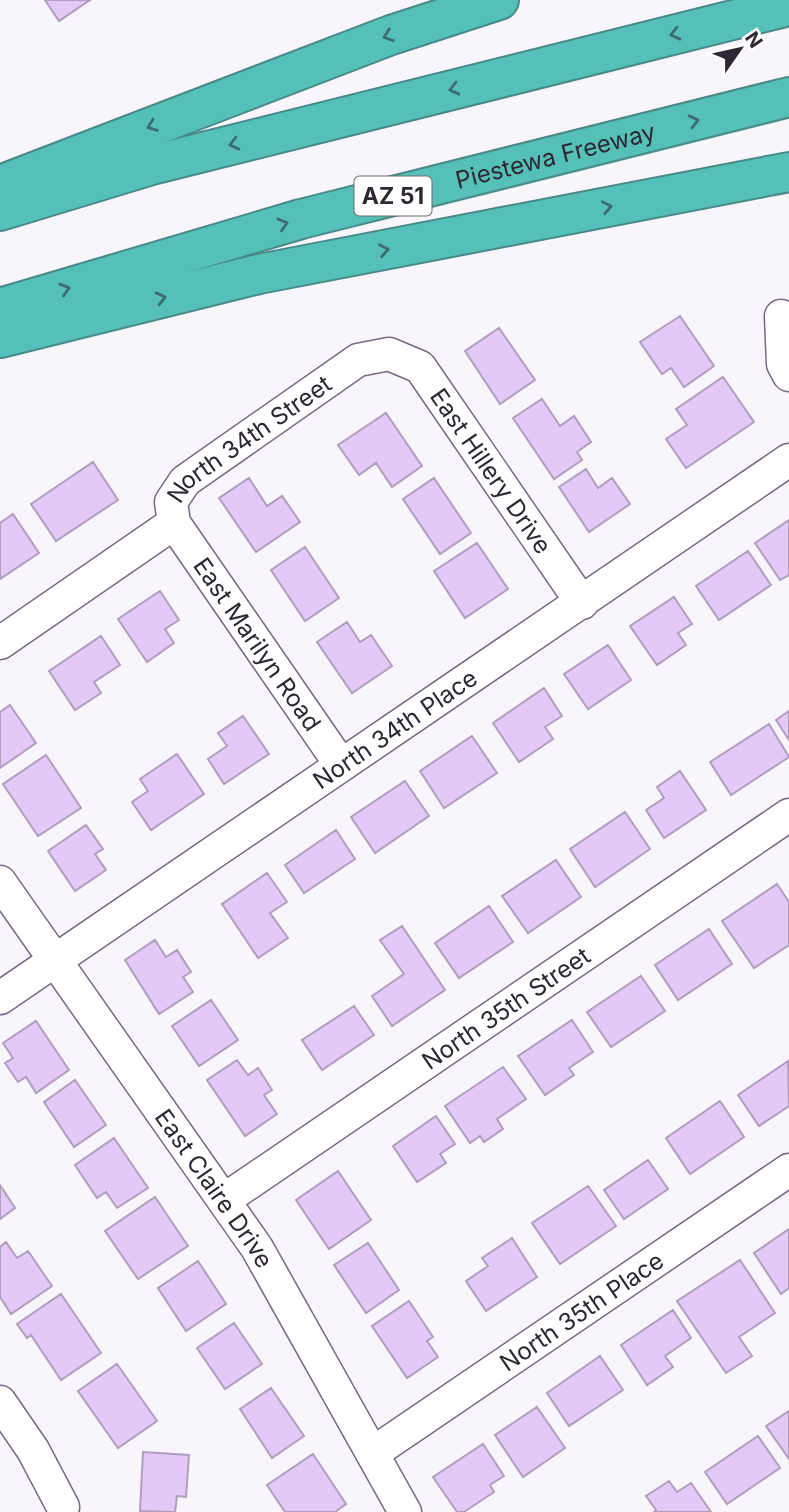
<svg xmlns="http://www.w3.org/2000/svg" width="789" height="1512" font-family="Inter,sans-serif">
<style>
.building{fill:#e4c9f8;stroke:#b09ebe;stroke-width:2}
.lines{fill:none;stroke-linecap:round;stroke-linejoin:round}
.minor-casing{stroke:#796885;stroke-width:35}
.motorway-casing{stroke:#478a89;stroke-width:42}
.minor{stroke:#fff;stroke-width:32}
.motorway{stroke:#54c0b7;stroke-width:38}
.oneway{stroke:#3f6c6e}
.labels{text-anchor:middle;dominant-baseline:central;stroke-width:5;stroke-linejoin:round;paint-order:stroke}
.shield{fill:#fff;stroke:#6d6870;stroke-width:2}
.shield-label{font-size:23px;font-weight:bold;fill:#2e2733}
.street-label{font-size:24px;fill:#2e2733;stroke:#fff}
</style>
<rect width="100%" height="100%" fill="#f9f5fc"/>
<path class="building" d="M45,0H90L59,21Z
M680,316L714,366L684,387L671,368L662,374L640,342Z
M499,328L535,380L500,404L465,351Z
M723,377L754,422L686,468L666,439L687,425L676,409Z
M542,399L560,426L574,416L591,442L577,452L582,460L554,479L513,418Z
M386,413L422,466L392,487L376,463L359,475L338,445Z
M93,462L118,500L56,541L31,504Z
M586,469L598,488L612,478L630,504L589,532L559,487Z
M249,478L267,506L282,496L300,522L256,552L219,498Z
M434,478L471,533L440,554L403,499Z
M13,514L39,553L0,579V523Z
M789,520V575L780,580L755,543Z
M477,543L508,589L465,618L434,571Z
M305,547L339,598L305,621L271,570Z
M748,551L771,585L719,620L696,586Z
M160,591L179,620L165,629L174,643L147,662L118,619Z
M674,597L692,624L678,633L686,645L657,665L630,626Z
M347,622L360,642L371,635L392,666L352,693L317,642Z
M101,636L120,665L94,682L101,693L75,710L49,671Z
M608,645L631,680L588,709L564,674Z
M544,688L562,716L545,727L553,739L519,762L493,723Z
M10,705L36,743L0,768V712Z
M789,711V740L776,720Z
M243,716L269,754L224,784L208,759L227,746L218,733Z
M769,724L789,757L731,795L710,762Z
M472,736L497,773L444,808L420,771Z
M177,754L204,794L151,830L132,802L148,791L140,779Z
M46,755L81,808L38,836L3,784Z
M680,771L706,810L664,838L646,810L664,798L657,787Z
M405,781L429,816L375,853L351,817Z
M625,812L650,849L595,887L570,849Z
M86,825L103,849L95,854L106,870L75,891L48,851Z
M336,830L355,859L304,893L285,865Z
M556,860L581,897L528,933L502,896Z
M267,873L287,902L270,913L288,938L258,958L222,904Z
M777,884L789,902V945L754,968L722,921Z
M489,906L513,942L459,978L435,943Z
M402,926L445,990L392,1026L372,996L404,974L380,940Z
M709,929L732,964L678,1000L655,965Z
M155,940L166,957L177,950L191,972L183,977L193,992L159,1014L125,960Z
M641,976L665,1011L611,1047L587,1012Z
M211,1000L238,1040L199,1066L172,1026Z
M354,1006L374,1035L322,1070L302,1040Z
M572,1020L593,1052L569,1068L574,1075L545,1095L518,1056Z
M36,1021L69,1070L36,1093L26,1077L18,1082L5,1063L13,1058L3,1043Z
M237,1060L248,1075L258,1068L272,1090L264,1095L277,1114L245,1136L207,1080Z
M788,1061L789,1106L759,1126L738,1095Z
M503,1067L526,1099L497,1119L503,1129L484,1142L480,1136L470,1143L445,1106Z
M75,1080L106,1125L74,1147L44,1102Z
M720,1101L744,1137L690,1174L666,1138Z
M436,1116L455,1144L440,1154L446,1163L417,1182L393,1146Z
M114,1138L148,1188L117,1208L106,1192L97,1198L75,1165Z
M648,1160L668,1189L624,1219L604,1190Z
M338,1171L371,1220L329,1249L296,1200Z
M0,1185L15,1208L0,1219Z
M588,1186L616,1226L560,1264L532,1223Z
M155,1197L188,1246L138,1279L105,1231Z
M789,1229V1288L781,1294L754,1253Z
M512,1238L537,1277L486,1311L466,1281L488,1266L482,1258Z
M6,1242L17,1258L28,1251L52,1286L11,1314L0,1297V1247Z
M368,1243L399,1290L366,1313L334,1265Z
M740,1260L775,1313L739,1337L752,1356L726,1373L677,1301Z
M198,1261L226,1304L186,1331L158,1288Z
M61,1294L101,1353L61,1380L31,1335L27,1338L17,1324Z
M409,1301L433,1337L427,1341L438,1357L407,1378L372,1326Z
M673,1310L691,1338L665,1356L673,1367L647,1385L621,1345Z
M234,1323L262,1364L225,1389L197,1348Z
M600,1356L623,1390L569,1426L547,1393Z
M117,1364L157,1421L118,1448L78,1391Z
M271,1388L304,1436L272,1458L240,1409Z
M537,1407L565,1448L523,1477L495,1435Z
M789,1411V1459L766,1426Z
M758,1436L780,1468L727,1504L705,1472Z
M483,1444L504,1476L490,1485L494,1492L464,1512H457L433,1477Z
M143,1452L189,1455L186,1497L177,1496L175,1512L140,1511Z
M313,1454L346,1504L335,1512H285L267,1485Z
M669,1481L677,1492L691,1483L711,1512H654L656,1510L646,1496Z"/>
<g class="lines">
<g class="minor-casing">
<g id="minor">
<path d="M781,316L783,364L789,375"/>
<path id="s1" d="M174,523L341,765"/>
<path id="s2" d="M0,643L174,523L171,502L185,481L358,360L389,354L420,367L582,603"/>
<path id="s3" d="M0,882L257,1248L405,1512"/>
<path id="s4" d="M0,998L789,460"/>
<path id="s5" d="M224,1200L789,815"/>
<path d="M0,1402L33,1450L63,1507"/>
<path id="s6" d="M373,1453L789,1170"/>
</g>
</g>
<g class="motorway-casing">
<g id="motorway">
<path d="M0,185L391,35L499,0"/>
<path d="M0,211L155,164L789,6"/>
<path id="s7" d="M0,308L301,219L789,97"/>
<path d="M0,338L259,274L789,172"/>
</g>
</g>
<use href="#minor" class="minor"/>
<use href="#motorway" class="motorway"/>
</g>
<defs><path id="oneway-chevron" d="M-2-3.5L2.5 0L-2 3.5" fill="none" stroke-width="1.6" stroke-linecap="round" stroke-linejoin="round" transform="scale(1.75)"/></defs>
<g class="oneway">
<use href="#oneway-chevron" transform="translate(675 34) rotate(166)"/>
<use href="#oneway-chevron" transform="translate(388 36) rotate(160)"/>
<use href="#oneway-chevron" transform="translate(454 89) rotate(166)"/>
<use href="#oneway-chevron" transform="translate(694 121) rotate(-14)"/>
<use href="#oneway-chevron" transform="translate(152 126) rotate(159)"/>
<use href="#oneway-chevron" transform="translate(234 144) rotate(166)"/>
<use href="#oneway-chevron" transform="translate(607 207) rotate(-11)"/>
<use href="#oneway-chevron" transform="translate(283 224) rotate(-17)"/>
<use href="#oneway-chevron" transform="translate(384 250) rotate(-11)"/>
<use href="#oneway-chevron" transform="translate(65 289) rotate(-17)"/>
<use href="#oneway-chevron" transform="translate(161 298) rotate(-14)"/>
</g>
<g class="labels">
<rect class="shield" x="354.5" y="176.5" width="77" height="39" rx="5"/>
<g class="shield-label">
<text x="393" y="196">AZ 51</text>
</g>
<g class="street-label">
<text stroke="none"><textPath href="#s7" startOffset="576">Piestewa Freeway</textPath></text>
<text stroke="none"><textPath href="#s2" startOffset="334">North 34th Street</textPath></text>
<text stroke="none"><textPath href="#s2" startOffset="660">East Hillery Drive</textPath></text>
<text stroke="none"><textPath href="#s1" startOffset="147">East Marilyn Road</textPath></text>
<text stroke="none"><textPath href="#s4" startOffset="478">North 34th Place</textPath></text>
<text stroke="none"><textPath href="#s5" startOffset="341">North 35th Street</textPath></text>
<text stroke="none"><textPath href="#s3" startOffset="374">East Claire Drive</textPath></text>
<text stroke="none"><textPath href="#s6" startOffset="252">North 35th Place</textPath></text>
</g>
</g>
<g transform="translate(740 49) rotate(56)" stroke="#ffffff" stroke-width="5" paint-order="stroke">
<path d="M0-5L12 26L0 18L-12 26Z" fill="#2e2733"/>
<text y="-10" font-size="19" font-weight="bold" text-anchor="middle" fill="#2e2733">N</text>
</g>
</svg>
